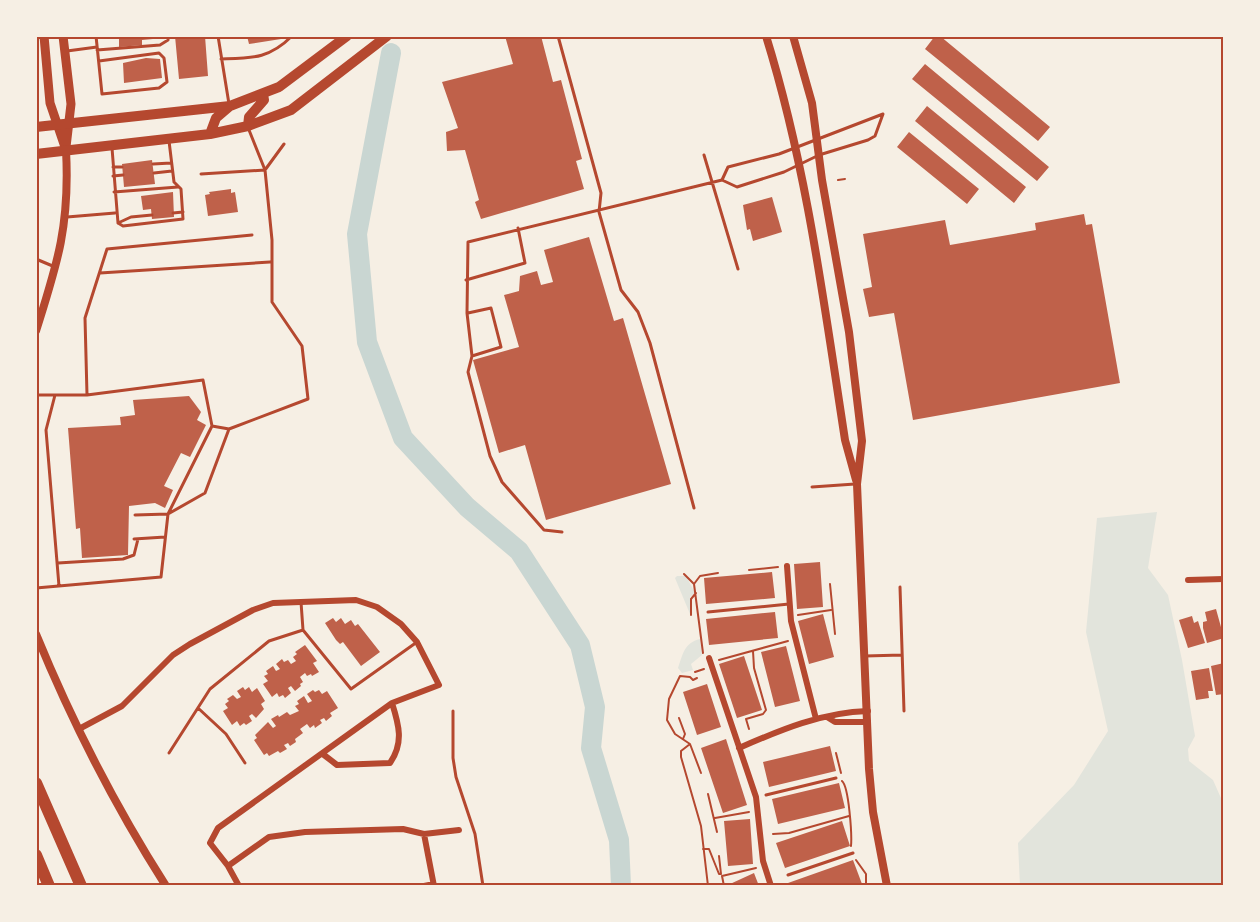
<svg xmlns="http://www.w3.org/2000/svg" width="1260" height="922" font-family="Bitter,serif">
<style>
.green{fill:#e2e4dc}
.lines{fill:none;stroke-linecap:round;stroke-linejoin:round}
.river{stroke:#c9d6d2;stroke-width:20}
.building{fill:#bf614a}
.path{stroke:#b5482f;stroke-width:2}
.service{stroke:#b5482f;stroke-width:3}
.minor{stroke:#b5482f;stroke-width:6}
.tertiary{stroke:#b5482f;stroke-width:8}
.secondary{stroke:#b5482f;stroke-width:9}
.primary{stroke:#b5482f;stroke-width:10}
.motorway{stroke:#b5482f;stroke-width:12}
.neatline{fill:none;stroke:#b5482f;stroke-width:2}
</style>
<rect width="100%" height="100%" fill="#f6efe4"/>
<path class="green" d="M1157,512L1148,568L1168,595L1182,660L1195,736L1188,749L1189,761L1213,780L1224,805V886H1020L1018,843L1074,785L1108,731L1086,632L1097,518Z
M677,576H686L695,593L690,597V614L675,578Z
M700,639L702,655L691,664L693,670L682,673L678,668C683,654 684,643 700,639Z"/>
<g class="lines">
<path class="river" d="M391,53L357,234L367,342L403,438L467,507L519,551L580,645L595,707L591,748L619,840L621,886"/>
</g>
<path class="building" d="M119,36H164V38L142,40V45L119,47Z
M175,36H205L208,76L179,79Z
M247,36H280L281,39L249,44Z
M505,36H541L553,82L561,80L582,159L576,161L584,189L481,219L475,202L479,200L465,150L447,151L446,132L458,128L442,82L513,64Z
M935,36H940L1050,127L1038,141L925,49Z
M146,58L160,59L162,78L124,83L123,63Z
M925,64L1049,167L1037,181L912,79Z
M927,106L1026,187L1014,203L915,121Z
M909,132L979,189L967,204L897,147Z
M152,160L155,184L124,187L122,164Z
M231,189V193L235,192L238,212L208,216L205,195L210,194L209,192Z
M173,192L174,217L152,219L151,209L143,210L141,196Z
M772,197L782,232L753,241L750,229L747,230L743,205Z
M1084,214L1086,225L1092,224L1120,383L913,420L894,313L869,317L863,289L872,287L863,234L945,220L950,245L1036,230L1035,223Z
M589,237L614,321L623,318L671,484L546,520L525,445L499,453L473,360L519,347L504,295L519,291L520,276L537,271L541,285L553,282L544,250Z
M189,396L201,412L197,420L206,425L190,457L181,453L164,486L173,490L165,508L155,503L129,506L128,555L82,558L80,528L76,529L68,428L121,425L120,417L135,415L133,400Z
M820,562L823,607L797,609L794,564Z
M772,572L775,598L706,604L704,578Z
M1216,609L1224,638L1207,643L1203,628V622L1207,621L1205,612Z
M775,612L778,638L709,645L706,619Z
M823,614L834,657L809,664L798,621Z
M1192,616L1194,623L1198,621L1205,643L1188,648L1179,620Z
M333,618L336,622L341,618L345,624L351,620L355,626L358,624L380,652L361,666L343,642L340,644L336,640L325,623Z
M305,645L317,661L313,663L319,672L312,676L311,674L307,676L305,673L300,677L303,682L300,684L301,686L295,691L291,686L288,688L291,693L285,698L283,695L279,697L277,693L272,697L263,684L268,681L264,676L268,674L266,671L273,666L276,671L280,669L276,664L282,659L284,662L288,660L291,664L296,661L293,657L297,654L295,652Z
M786,646L800,701L775,707L761,652Z
M744,656L762,710L737,718L719,664Z
M1224,663V694L1216,695L1211,666Z
M1209,668L1213,691H1208L1209,698L1196,700L1191,671Z
M707,684L721,727L697,735L683,692Z
M243,687L245,690L249,687L252,692L257,688L265,701L261,704L264,709L256,718L252,714L249,716L252,721L246,725L244,723L240,726L237,721L232,725L223,711L228,708L225,704L229,701L227,699L233,695L237,699L241,697L237,691Z
M313,690L315,692L319,690L322,694L327,691L338,708L330,713L332,716L326,721L324,718L320,720L322,723L315,728L314,725L310,728L307,724L300,729L303,733L295,739L296,742L290,746L288,743L284,745L287,749L280,753L278,751L269,756L267,753L264,755L254,740L257,738L255,735L268,722L273,728L276,726L271,719L278,715L279,717L287,712L290,715L299,711L295,706L299,704L297,701L304,696L308,703L312,701L307,694Z
M726,739L747,805L723,813L701,748Z
M830,746L836,771L769,787L763,762Z
M839,783L845,808L778,824L772,799Z
M750,819L753,864L728,866L724,821Z
M842,821L850,846L785,868L776,843Z
M853,860L862,884L789,886L788,883Z
M754,873L759,886H731L730,884Z"/>
<g class="lines">
<path class="path" d="M838,180L845,179
M749,570L778,567
M684,574L694,584
M830,584L835,634
M691,615V599L696,593
M798,615L831,610
M703,653L694,584L700,576L718,573
M719,660L788,641
M695,672L704,669
M697,678L693,680L690,677L680,676L669,699L667,720L675,734L690,744L701,773
M679,718L685,734L683,739
M749,729L746,719L763,714L766,710L754,668L753,651
M690,744L681,751V757L701,826L708,886
M836,753L841,773
M842,781C849,787 852,835 851,846
M708,794L717,832
M715,818L749,812
M773,834L789,833L849,816
M703,849H709L719,874H721
M719,856L721,874
M856,860L866,874V886
M724,886L722,876L756,868"/>
<path class="service" d="M96,36L102,94L159,88L167,82L164,58L159,53L99,61
M218,36L229,104
M558,36L601,193L599,212L621,290L638,312L650,343L694,508
M97,50L160,45L168,40V36
M67,51L97,47
M221,59C252,58 269,59 292,36
M883,114L875,136L868,140L819,155L784,172L737,187L722,180L728,167L779,154Z
M112,148L118,223L123,226L183,219L181,189L174,182L169,141
M704,155L738,269
M153,164L171,163
M113,167H122
M154,173L172,171
M201,174L265,170L284,144
M113,176L123,175
M114,192L178,187
M173,213L183,212
M67,217L115,213
M118,223L131,217L152,215
M36,259L55,267
M100,273L270,262
M466,280L525,263L518,228
M468,313L491,308L501,347L472,356
M36,395H87L85,318L107,249L252,235
M55,395L46,430L59,586
M87,395L203,380L212,426L229,429
M812,487L855,484
M135,515L168,514L212,426
M562,532L544,530L502,482L490,456L468,372L472,356L467,313L468,242L722,180
M134,539L165,537
M58,563L123,559L134,555L138,539
M900,587L904,711
M36,588L161,577L168,514L205,493L229,429L308,399L302,346L272,302V240L265,170L249,130
M708,612L789,604
M303,630L351,689L417,642
M865,656L902,655
M198,708L226,734L245,763
M453,711V758L456,777L475,834L483,886
M169,753L210,689L269,641L303,630L301,602
M766,795L836,778
M788,875L853,853"/>
<path class="minor" d="M787,566L791,621L816,719
M1188,580L1224,579
M709,658L756,797L763,861L771,886
M827,717L835,722H868
M79,729L122,706L173,655L190,644L253,610L273,603L356,600L377,607L401,624L417,642L439,685L392,703L218,828L210,843L228,866L239,886
M739,748C780,730 823,712 868,711
M324,755L337,765L390,763C404,743 399,725 392,703
M424,834L434,886
M228,866L269,837L305,832L403,829L424,834L459,830
M424,886L434,884"/>
<path class="tertiary" d="M766,36C807,168 824,304 845,440L856,480
M793,36L812,103L822,180L849,332L862,441L857,484L869,769L873,812L887,886
M36,331C58,262 70,224 66,150
M36,634C72,722 115,806 166,886"/>
<path class="secondary" d="M44,36L50,103L66,150
M63,36L71,104L66,147"/>
<path class="primary" d="M248,126L249,117L264,100L263,94
M36,127L230,106L279,87L347,36
M210,134L216,118L230,106
M36,154L210,134L248,126L291,110L387,36"/>
<path class="motorway" d="M36,783L81,886
M36,855L49,886"/>
</g>
<rect width="1260" height="922" fill="none" stroke="#f6efe4" stroke-width="75"/>
<rect x="38" y="38" width="1184" height="846" class="neatline"/>
</svg>
